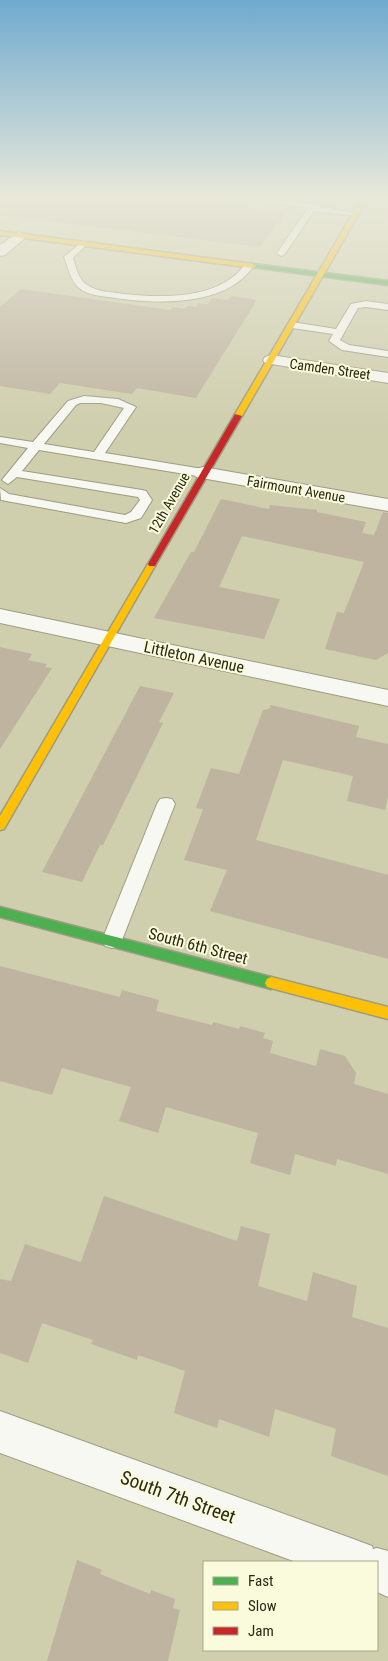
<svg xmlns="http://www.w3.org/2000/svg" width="388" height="1661" font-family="'Roboto Condensed',sans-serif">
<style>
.building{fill:#bfb4a0}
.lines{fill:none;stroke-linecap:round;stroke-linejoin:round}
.lane-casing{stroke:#9d9c83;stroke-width:2}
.street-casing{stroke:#9d9c83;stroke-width:2}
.fast-casing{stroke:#9d9c83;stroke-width:3}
.slow-casing{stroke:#9d9c83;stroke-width:3}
.jam-casing{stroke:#9d9c83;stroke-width:3}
.lane{fill:#f8f8f3;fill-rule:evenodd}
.street{fill:#f8f8f3;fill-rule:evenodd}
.fast{fill:#4caf50;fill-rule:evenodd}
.slow{fill:#ffc107;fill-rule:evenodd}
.jam{fill:#c62828;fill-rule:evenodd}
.labels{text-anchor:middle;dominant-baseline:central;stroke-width:4;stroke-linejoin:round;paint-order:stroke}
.far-street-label{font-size:14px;fill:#292811;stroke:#fafadd}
.street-label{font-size:16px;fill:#292811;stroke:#fafadd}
.near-street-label{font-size:19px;fill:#292811;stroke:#fafadd}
</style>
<rect width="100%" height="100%" fill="#cfcead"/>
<path class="building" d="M0,196H144L286,212L260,247L0,215Z
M21,289L170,310L173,307L185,309L187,306L196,307L198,303L208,304L212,298L228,300L231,296L257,300L196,398L137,388L132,394L60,383L50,394L0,386V307Z
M221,499L269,509L270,505L317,510V512L366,522L362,533L374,535L383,512L388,513V653L376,660L325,649L337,612L344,613L364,562L242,536L219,587L280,599L264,639L154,618L191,552H194Z
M0,647L32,654L28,660L47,664L45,667L52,668L0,749Z
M140,686L174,693L159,722L163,723L103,845H100L82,882L42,872Z
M271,705L359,726L356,737L388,744V796L385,810L347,801L353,776L283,760L256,840L388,875V959L210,911L227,870L184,860L203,809L196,808L211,768L239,774L263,710L269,709Z
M0,966L120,997L122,990L159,1000L156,1011L212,1025L213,1022L239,1029L240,1026L265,1033L263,1038L273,1041L270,1053L316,1066L320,1049L345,1056L356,1073L354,1084L388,1094V1174L337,1159L336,1166L295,1154L290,1175L250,1163L258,1133L166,1107L158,1133L119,1121L131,1087L62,1068L52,1095L0,1081Z
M104,1196L237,1241L241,1226L270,1234L258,1286L307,1301L313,1272L357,1286L352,1317L388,1328V1476L331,1456L336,1429L275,1409L269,1437L219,1419L217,1428L174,1413L185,1371L138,1355L137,1360L91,1344L93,1340L42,1323L28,1363L0,1353V1279L11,1281L25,1244L81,1262Z
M77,1560L102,1570L100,1574L150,1594L151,1590L175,1599L173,1608L180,1610L168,1661H47Z"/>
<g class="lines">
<g class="lane-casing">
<path id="lane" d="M258,197L314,204L318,206L360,214L356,216L314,211L284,255L281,256L277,253L308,208L261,201L257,199Z
M83,241L87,244L73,258C76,267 78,279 87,285C97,292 112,292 124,294C163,298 221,300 246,263L254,265C228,307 157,304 115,298C103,296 89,296 79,288C70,280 68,267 64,257Z
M366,301L388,304V310L366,307L358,308L340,340L349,345L388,351V357L342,350L329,341L333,334L292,328L287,325L292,322L336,329L351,304Z
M84,396L118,399L136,407L105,453L203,469L209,473L203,477L39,450L22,471L142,490L146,491L152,500L141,518L126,523L1,500L0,488L9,494L125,515L131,512L140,500L138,497L17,477L8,484L2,480L28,448L0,443V437L33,442L68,401ZM80,403H101L124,408L94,452L44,444L76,405Z
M166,798L172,799L175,804L122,940L119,946L112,948L105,946L102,940L157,804L160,799Z"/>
</g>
<g class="street-casing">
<path id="street" d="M19,232L26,236L24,239L5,255L0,256V245Z
M271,355L388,373V383L265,363L263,360L265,357Z
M203,467L388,499V511L196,477L193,473L196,469Z
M0,609L388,690V706L0,623Z
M0,1411L356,1540L372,1546L373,1549L377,1548L388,1551V1597L377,1592V1562H296L0,1453Z"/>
</g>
<g class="fast-casing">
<path id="fast" d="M253,264L388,281V285L251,267Z
M0,907L271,977L275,979L277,983L275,987L271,989L0,917Z"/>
</g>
<g class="slow-casing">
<path id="slow" d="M363,196H369L242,416L235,418L234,416Z
M0,231L253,264L256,266L253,268L0,235Z
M152,561L156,564L4,829L0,830V816L148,564Z
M271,977L388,1007V1019L267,987L265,983L267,979Z"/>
</g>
<g class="jam-casing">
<path id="jam" d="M235,414L242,416L156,564L155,566H149L148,564Z"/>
</g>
<use href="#lane" class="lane"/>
<use href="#street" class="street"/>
<use href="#fast" class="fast"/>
<use href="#slow" class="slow"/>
<use href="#jam" class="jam"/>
</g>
<linearGradient id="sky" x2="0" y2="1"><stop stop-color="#70aacf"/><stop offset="0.46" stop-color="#e9e9da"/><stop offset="1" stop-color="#e9e9da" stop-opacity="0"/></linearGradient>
<rect width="388" height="429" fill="url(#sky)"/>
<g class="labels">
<g class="far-street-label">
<text transform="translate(330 369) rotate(8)">Camden Street</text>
<text transform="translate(296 489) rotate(10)">Fairmount Avenue</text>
<text transform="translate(169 503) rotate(-60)">12th Avenue</text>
</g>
<g class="street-label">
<text transform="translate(194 657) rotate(12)">Littleton Avenue</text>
<text transform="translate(198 946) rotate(15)">South 6th Street</text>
</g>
<g class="near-street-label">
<text transform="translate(178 1497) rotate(20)">South 7th Street</text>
</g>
</g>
<rect x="203" y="1561" width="175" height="90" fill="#fafadd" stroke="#a6a68b"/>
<rect x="213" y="1577" width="25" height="8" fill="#4caf50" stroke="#a6a68b"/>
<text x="248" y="1586" font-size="15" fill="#292811">Fast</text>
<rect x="213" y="1602" width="25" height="8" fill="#ffc107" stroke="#a6a68b"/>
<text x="248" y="1611" font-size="15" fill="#292811">Slow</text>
<rect x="213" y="1627" width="25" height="8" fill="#c62828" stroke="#a6a68b"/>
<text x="248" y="1636" font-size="15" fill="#292811">Jam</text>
</svg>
